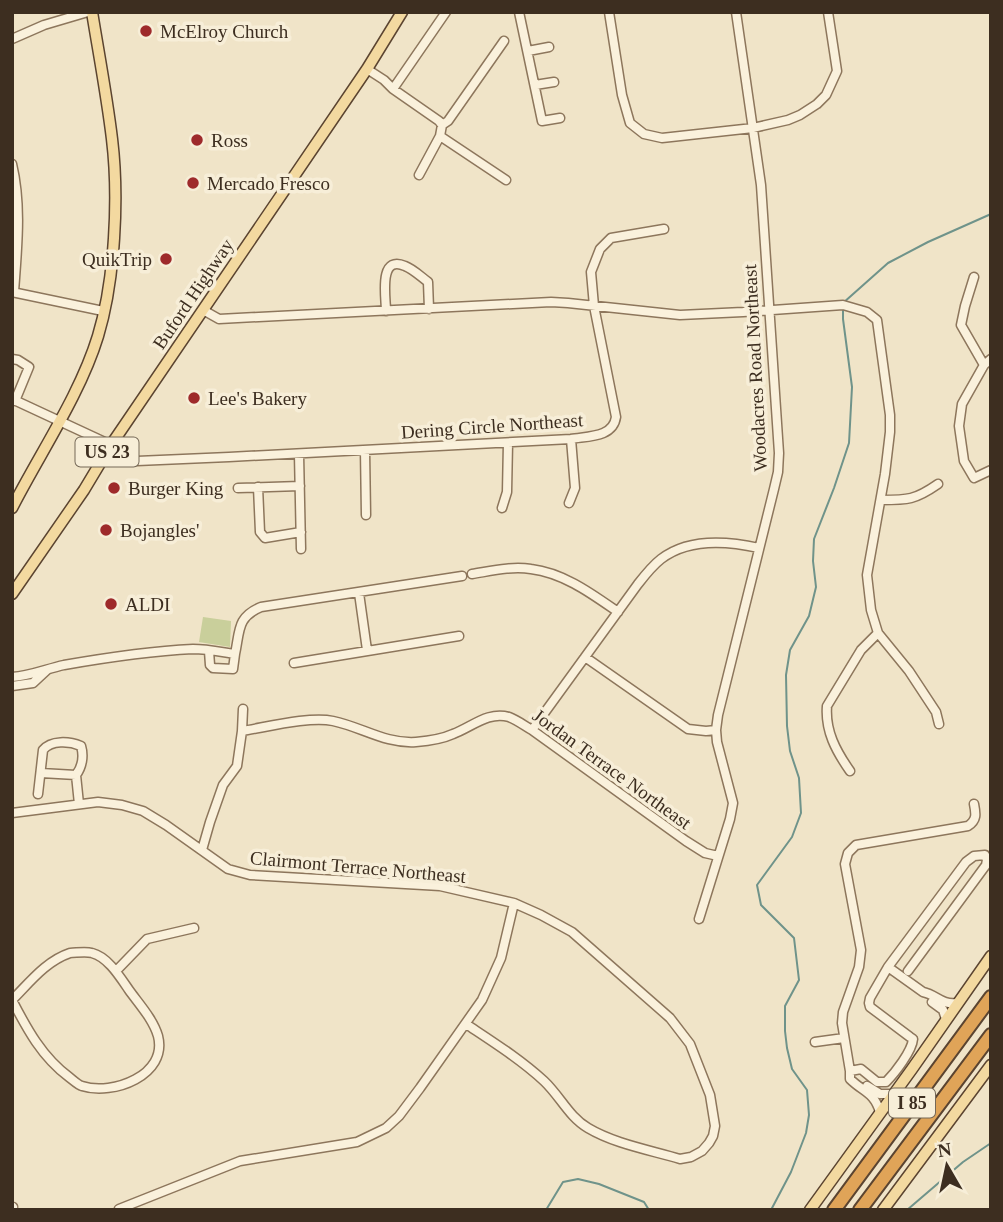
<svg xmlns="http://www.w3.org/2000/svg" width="1003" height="1222" font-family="'Times New Roman',serif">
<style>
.green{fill:#c9cf9b}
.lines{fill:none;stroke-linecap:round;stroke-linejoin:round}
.stream{stroke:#6f938a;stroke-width:2}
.minor-casing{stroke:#8d765c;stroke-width:11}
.major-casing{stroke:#5b4430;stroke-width:13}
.highway-casing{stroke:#5b4430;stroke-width:16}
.minor{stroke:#faf1dc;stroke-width:8}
.major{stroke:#f3d9a0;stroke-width:10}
.highway{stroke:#e0a458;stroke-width:12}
.poi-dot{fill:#9e2a2b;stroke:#f7eed8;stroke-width:2.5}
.labels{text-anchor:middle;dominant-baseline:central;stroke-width:7;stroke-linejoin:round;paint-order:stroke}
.shield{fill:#f7eed8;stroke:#756857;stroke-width:2}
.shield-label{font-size:18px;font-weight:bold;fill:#3d2e20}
.poi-label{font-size:19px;fill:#3d2e20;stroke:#f7eed8;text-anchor:start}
.street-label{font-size:19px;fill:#3d2e20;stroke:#f7eed8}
</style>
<rect width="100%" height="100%" fill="#f0e4c8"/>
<path class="green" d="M203,617L231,621L230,647L199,642Z"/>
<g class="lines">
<path class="stream" d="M843,303L888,263L928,242L991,214
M546,1210L563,1182L578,1179L599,1184L644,1202L649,1210
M771,1210L791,1172L806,1133L809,1115L807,1090L792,1069L787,1048L785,1031V1006L799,980L794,938L761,905L757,885L792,837L801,813L799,778L790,751L787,726L786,675L790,650L809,616L816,587L813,561L814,539L834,488L849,443L852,387L843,319V309
M907,1210L963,1162L991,1143"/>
<g class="minor-casing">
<path id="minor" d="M519,12L542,121L560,118
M609,12L622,95L630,123L644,134L662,138L753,128L788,120L800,115L817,104L826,95L837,71L828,12
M12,39L44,25L88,12
M528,51L549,47
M367,69L384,80L393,89L439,121L442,125L440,136L506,180
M535,85L554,82
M393,89L446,12
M442,125L448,121L504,41
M12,164C22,206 17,249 14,292
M419,175L440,136
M974,277L965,306L961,325L984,365
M12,292L103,311
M203,310L219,319L551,302L568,303L680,315L743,312L843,305L867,312L877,320L890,415V432L885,474L867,575L871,610L878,633L909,671L936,712L939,724
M386,311C386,298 378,254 405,266C413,269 420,276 428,282L429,309
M12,359L18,360L29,367L15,401
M991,359L984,365L962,404L959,426L964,461L974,478L991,470
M12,399L111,445
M365,450L366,515
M299,454L301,549
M105,455L137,461L229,457L571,439C587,436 613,438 616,417L594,306L591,272L600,249L611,238L664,229
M258,487L260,532L265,538L301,532
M238,488L300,486
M881,500C908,500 915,500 938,484
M569,503L575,488L571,439
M502,508L507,492L508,443
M472,574C491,571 511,566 531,569C564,573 592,594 618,612
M359,593L367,650
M209,651L210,665L213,668L233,669L235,654
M585,657L688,729L706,731L716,730
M294,663L459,636
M12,677C30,676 46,669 64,665C104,658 153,651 193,649C207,649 221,652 235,654C240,630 237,617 261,607L462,576
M12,686L33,683L47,670
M532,730L638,584C645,575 652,566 661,559C688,538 728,541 759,548
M242,731C267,727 310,716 333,721C362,727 385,744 416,742C428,741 442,739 453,734C472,727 488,711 509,717C517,720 525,726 532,730L686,841L705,853L718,856
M850,771C836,751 825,731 827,706L861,650L878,633
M41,773L76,775
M38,794L43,750C51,740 69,741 81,746C84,756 82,767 76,775L79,804
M12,813L98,802L122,805L143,811L166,825L228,869L250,875L440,886L514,903L541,915L572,932L670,1018L690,1044L710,1095L715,1126L713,1136L709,1143L702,1151L691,1157L680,1159C650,1150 615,1144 588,1128C569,1117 560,1096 544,1081C520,1059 493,1042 466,1024
M202,850L210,822L223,785L237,766L242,731L243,709
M699,919L730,819L733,803L717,742L716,730L718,715L774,489L778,472L779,453L761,185L736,12
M70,953C76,953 85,951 92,953C108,957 120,977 129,990C139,1004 153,1019 158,1036C168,1075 113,1096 82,1086C78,1085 73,1080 69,1077C42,1057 27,1029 12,1000C30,982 46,961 70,953Z
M116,971L147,939L194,928
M908,971L986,865L987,860L985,855L974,856L966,862L888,967L923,992C937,995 941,1005 957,1003
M932,1002L943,1010L946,1019
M815,1042L844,1038
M850,1071L861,1069L877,1082H886C895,1073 912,1051 913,1039L910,1037L870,1007L869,1003L870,998L888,967
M867,1086L880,1094H894
M880,1112C874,1092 863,1092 850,1079V1071L842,1023L843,1012L859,967L861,950L845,864L848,853L856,845L968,826C977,820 976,814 974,804
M12,1208L13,1207
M119,1209L240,1161L357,1142L386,1128L399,1116L420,1088L482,1000L501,958L514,903"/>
</g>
<g class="major-casing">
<path id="major" d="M12,508C40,453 80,395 98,336C115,280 119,197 112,139C107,97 99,55 92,12
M12,594L84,490L111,445L367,69L402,12
M810,1210L912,1069L991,956
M883,1210L991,1065"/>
</g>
<g class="highway-casing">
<path id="highway" d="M834,1210L991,997
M860,1210L991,1035"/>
</g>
<use href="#minor" class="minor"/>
<use href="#major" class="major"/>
<use href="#highway" class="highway"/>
</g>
<g class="poi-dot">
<circle cx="146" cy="31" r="7"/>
<circle cx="197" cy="140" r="7"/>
<circle cx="193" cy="183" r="7"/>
<circle cx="166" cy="259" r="7"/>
<circle cx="194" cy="398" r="7"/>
<circle cx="114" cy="488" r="7"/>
<circle cx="106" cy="530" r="7"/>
<circle cx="111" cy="604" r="7"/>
</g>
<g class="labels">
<g class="shield">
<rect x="75.5" y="437.5" width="63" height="29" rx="5"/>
<rect x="889" y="1088.5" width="46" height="29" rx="5"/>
</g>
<g class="shield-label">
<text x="107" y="452">US 23</text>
<text x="912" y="1103">I 85</text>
</g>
<g class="poi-label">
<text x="160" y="31">McElroy Church</text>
<text x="211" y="140">Ross</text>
<text x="207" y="183">Mercado Fresco</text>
<text x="152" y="259" text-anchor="end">QuikTrip</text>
<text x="208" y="398">Lee's Bakery</text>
<text x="128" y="488">Burger King</text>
<text x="120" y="530">Bojangles'</text>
<text x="125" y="604">ALDI</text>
</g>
<g class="street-label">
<text transform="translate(193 294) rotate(-56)">Buford Highway</text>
<text transform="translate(755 368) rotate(-93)">Woodacres Road Northeast</text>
<text transform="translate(492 426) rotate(-4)">Dering Circle Northeast</text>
<text transform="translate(612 769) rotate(36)">Jordan Terrace Northeast</text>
<text transform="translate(358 867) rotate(5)">Clairmont Terrace Northeast</text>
</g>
</g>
<rect width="1003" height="1222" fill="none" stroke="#3d2e20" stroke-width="28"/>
<g transform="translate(947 1166) rotate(351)" stroke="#f7eed8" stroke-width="5" paint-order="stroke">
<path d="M0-5L12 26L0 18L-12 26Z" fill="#3d2e20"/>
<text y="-10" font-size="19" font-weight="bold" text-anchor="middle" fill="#3d2e20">N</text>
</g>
</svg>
